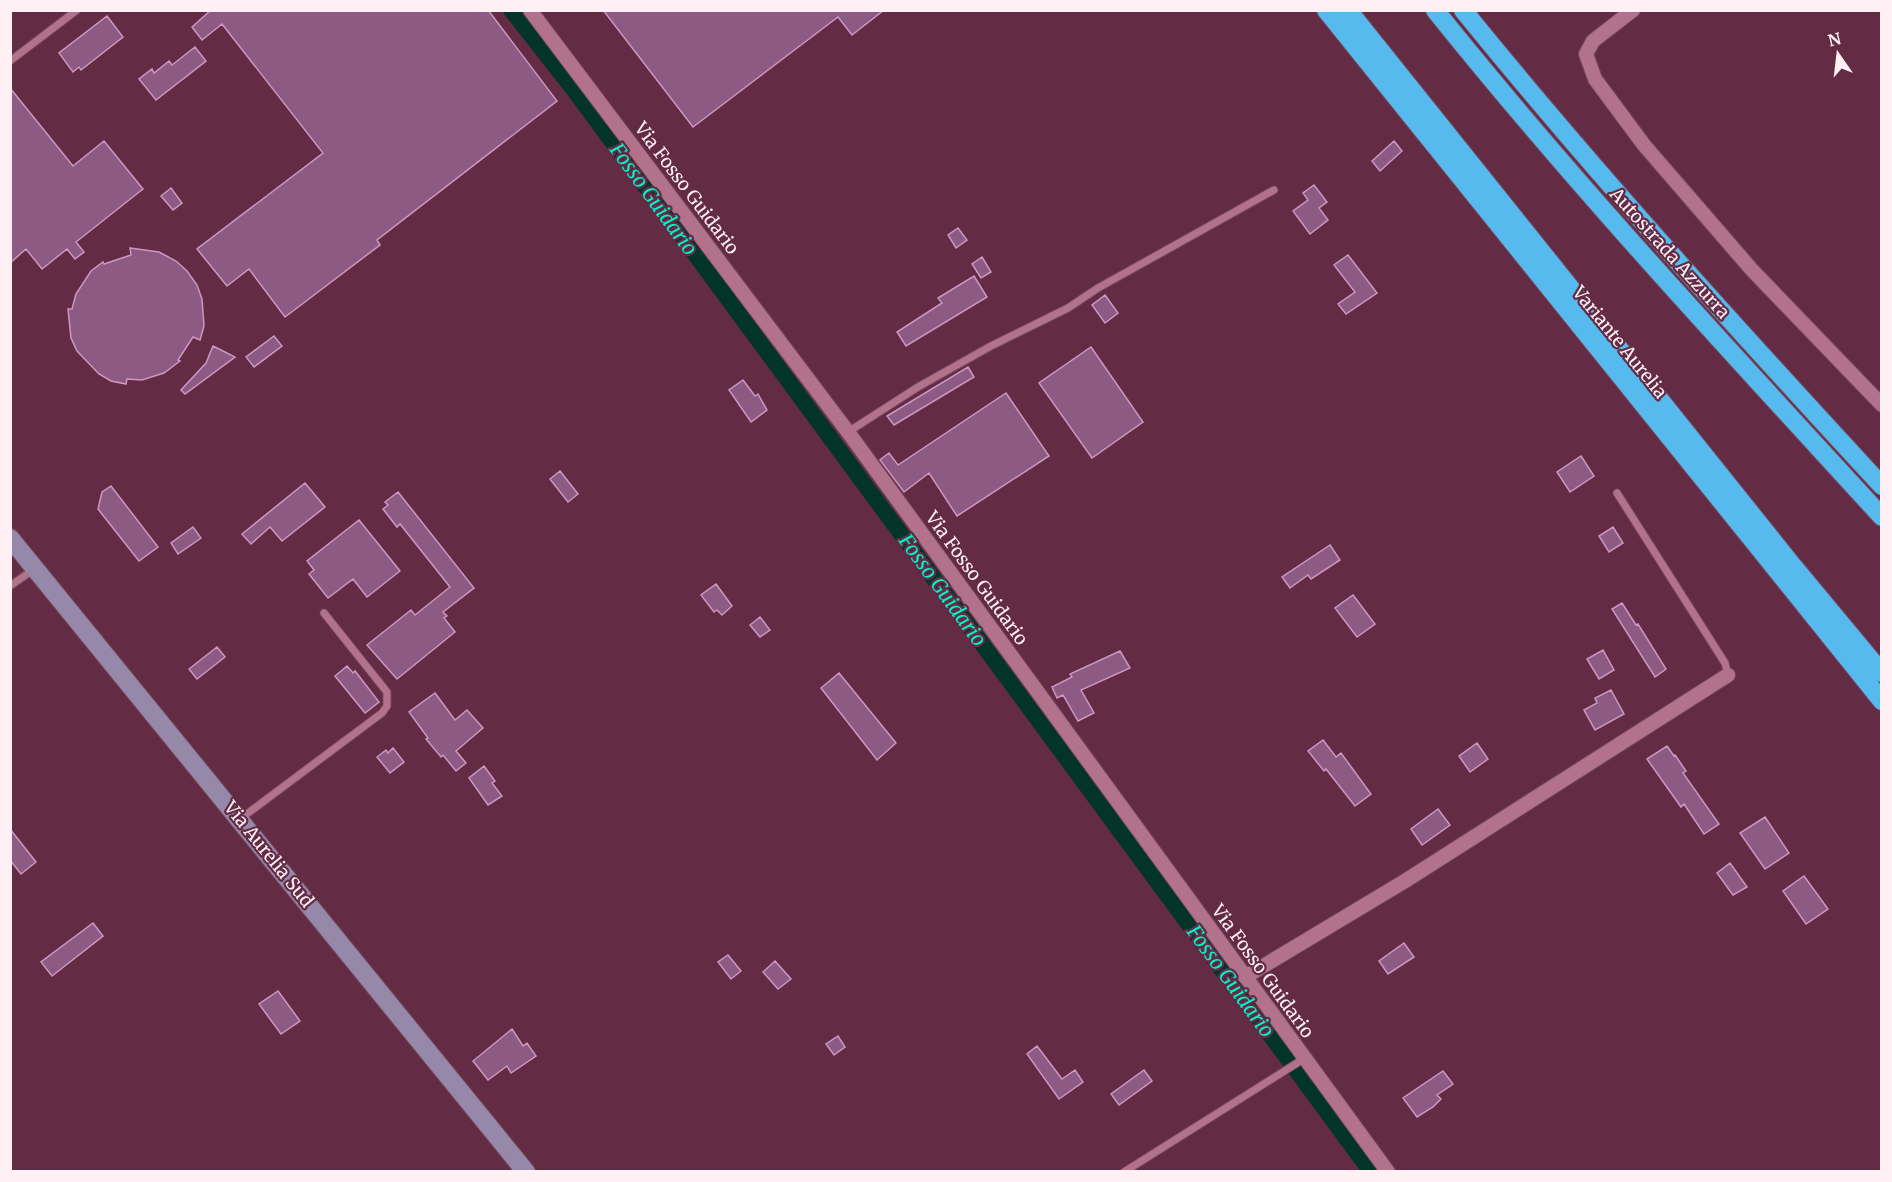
<svg xmlns="http://www.w3.org/2000/svg" width="1892" height="1182" font-family="Merriweather,serif">
<style>
.lines{fill:none;stroke-linecap:round;stroke-linejoin:round}
.canal{stroke:#02342a;stroke-width:16}
.building{fill:#8c5a82;stroke:#ce97c2;stroke-width:1.5}
.lane-casing{stroke:#764a5f;stroke-width:9}
.street-casing{stroke:#764a5f;stroke-width:16}
.secondary-casing{stroke:#764a5f;stroke-width:20}
.highway-casing{stroke:#764a5f;stroke-width:20}
.lane{stroke:#b2728c;stroke-width:7}
.street{stroke:#b2728c;stroke-width:14}
.secondary{stroke:#9688a9;stroke-width:18}
.highway{stroke:#56baee;stroke-width:18}
.labels{text-anchor:middle;dominant-baseline:central;stroke-width:4.5;stroke-linejoin:round;paint-order:stroke}
.street-label{font-size:18px;fill:#fff0f5;stroke:#632b44}
.water-label{font-size:20px;font-style:italic;fill:#00f4ca;stroke:#632b44}
</style>
<rect width="100%" height="100%" fill="#632b44"/>
<g class="lines">
<path class="canal" d="M511,10L574,90L1371,1172"/>
</g>
<path class="building" d="M211,10H488L557,101L377,240L380,245L285,317L249,269L227,286L197,249L323,153L222,24L202,40L192,27Z
M603,10H884L852,35L838,17L693,127Z
M107,16L123,37L81,70L79,67L73,72L59,53Z
M195,47L206,61L156,100L139,79L152,69L154,73L169,61L172,65Z
M10,88L73,166L104,141L143,189L76,242L84,252L75,259L67,249L42,269L26,249L10,263Z
M1394,141L1402,151L1380,171L1372,161Z
M1314,185L1327,202L1319,208L1328,220L1310,234L1293,211L1308,200L1303,193Z
M171,188L182,203L173,210L161,196Z
M958,228L967,240L956,248L948,235Z
M130,248L159,252L176,261L187,271L197,285L202,299L204,326L200,340L193,337L178,360L180,361L164,373L142,380L127,379L126,384L111,381L99,374L77,351L71,338L68,309H72L76,294L91,271L103,262L104,264L131,255Z
M1348,255L1377,293L1346,314L1338,304L1355,292L1334,265Z
M982,257L991,272L981,278L972,264Z
M974,276L987,297L906,346L897,332L942,303L938,298Z
M1105,295L1118,313L1105,323L1092,305Z
M274,336L282,346L254,367L246,357Z
M213,346L235,357L185,394L181,390L206,363Z
M1091,347L1143,422L1092,458L1039,383Z
M968,367L974,377L894,425L887,416Z
M743,380L755,396L758,394L767,410L751,422L729,390Z
M1006,393L1049,456L957,516L929,473L904,492L880,460L889,453L898,465Z
M1581,456L1594,476L1570,492L1557,472Z
M560,471L578,494L568,502L550,479Z
M305,483L325,507L282,541L270,527L251,544L242,534Z
M111,486L158,547L139,561L98,509L102,492Z
M398,492L474,588L443,612L447,616L444,618L455,632L397,679L367,645L411,610L415,615L450,587L400,524L397,527L383,509L388,505L385,502Z
M359,520L400,571L367,597L353,579L328,598L309,574L314,570L307,561Z
M193,527L201,538L178,554L171,543Z
M1613,527L1623,543L1609,552L1599,536Z
M1330,545L1340,560L1311,579L1308,575L1290,588L1282,577Z
M716,584L732,606L722,615L717,610L714,612L701,595Z
M1353,595L1375,624L1357,637L1335,608Z
M1622,603L1636,625L1638,624L1666,669L1655,677L1612,609Z
M760,617L770,630L760,637L750,625Z
M217,647L225,657L197,679L189,669Z
M1603,650L1614,670L1599,679L1587,659Z
M1120,651L1130,668L1081,690L1094,713L1078,721L1063,695L1057,698L1052,687L1072,677L1070,674Z
M347,666L353,673L355,671L379,702L365,713L335,676Z
M839,673L896,743L877,760L821,688Z
M1611,690L1624,714L1595,730L1584,710L1597,703L1595,698Z
M435,693L455,720L467,710L483,728L456,751L466,763L456,771L443,755L441,757L426,739L428,738L409,712Z
M1323,740L1336,757L1341,753L1371,794L1355,806L1326,769L1324,771L1308,751Z
M1477,743L1488,759L1470,772L1459,756Z
M1667,746L1674,756L1675,755L1686,771L1683,773L1719,824L1704,834L1684,804L1681,807L1647,759Z
M393,748L404,762L390,773L377,757L386,750L388,753Z
M484,766L495,781L492,783L502,796L488,805L469,778Z
M1438,809L1450,825L1422,845L1411,829Z
M1765,817L1789,853L1765,869L1740,833Z
M10,829L36,862L21,874L10,860Z
M1730,863L1747,887L1733,895L1717,873Z
M1804,876L1828,909L1806,924L1783,891Z
M93,923L103,936L52,976L41,962Z
M1404,943L1414,957L1388,974L1379,961Z
M728,955L741,971L731,979L718,962Z
M775,961L791,979L778,989L763,972Z
M278,991L300,1021L281,1034L259,1004Z
M512,1029L523,1046L527,1043L536,1056L511,1073L507,1066L488,1080L473,1061Z
M838,1036L845,1047L834,1055L826,1044Z
M1037,1046L1062,1079L1075,1070L1083,1082L1059,1099L1027,1054Z
M1144,1070L1152,1081L1119,1105L1111,1094Z
M1443,1071L1453,1084L1437,1095L1441,1099L1433,1107L1417,1117L1403,1098Z"/>
<g class="lines">
<g class="lane-casing">
<path id="lane" d="M10,61L77,10
M848,432L918,387L991,346L1068,308L1098,288L1274,190
M1617,493L1725,663L1728,675
M10,586L33,570
M240,819L382,713L387,706V692L324,613
M1124,1172L1305,1058"/>
</g>
<g class="street-casing">
<path id="street" d="M530,10L848,432L1388,1172
M1633,10L1593,41L1586,54L1595,79L1644,145L1752,270L1882,405
M1245,977L1405,881L1728,675"/>
</g>
<g class="secondary-casing">
<path id="secondary" d="M10,538L526,1172"/>
</g>
<g class="highway-casing">
<path id="highway" d="M1326,10L1882,701
M1348,10L1789,561L1882,673
M1435,10C1576,186 1730,351 1882,517
M1463,10C1596,174 1738,330 1882,486"/>
</g>
<use href="#lane" class="lane"/>
<use href="#street" class="street"/>
<use href="#secondary" class="secondary"/>
<use href="#highway" class="highway"/>
</g>
<g class="labels">
<g class="street-label">
<text transform="translate(687 188) rotate(53)">Via Fosso Guidario</text>
<text transform="translate(1670 253) rotate(48)">Autostrada Azzurra</text>
<text transform="translate(1620 342) rotate(51)">Variante Aurelia</text>
<text transform="translate(977 578) rotate(54)">Via Fosso Guidario</text>
<text transform="translate(269 854) rotate(51)">Via Aurelia Sud</text>
<text transform="translate(1263 971) rotate(54)">Via Fosso Guidario</text>
</g>
<g class="water-label">
<text transform="translate(654 199) rotate(54)">Fosso Guidario</text>
<text transform="translate(943 590) rotate(54)">Fosso Guidario</text>
<text transform="translate(1231 981) rotate(54)">Fosso Guidario</text>
</g>
</g>
<rect width="1892" height="1182" fill="none" stroke="#fff0f5" stroke-width="24"/>
<g transform="translate(1838 54) rotate(346)" stroke="#632b44" stroke-width="4.5" paint-order="stroke">
<path d="M0-4.5L10 22L0 15L-10 22Z" fill="#fff0f5"/>
<text y="-9" font-size="16" font-weight="bold" text-anchor="middle" fill="#fff0f5">N</text>
</g>
</svg>
